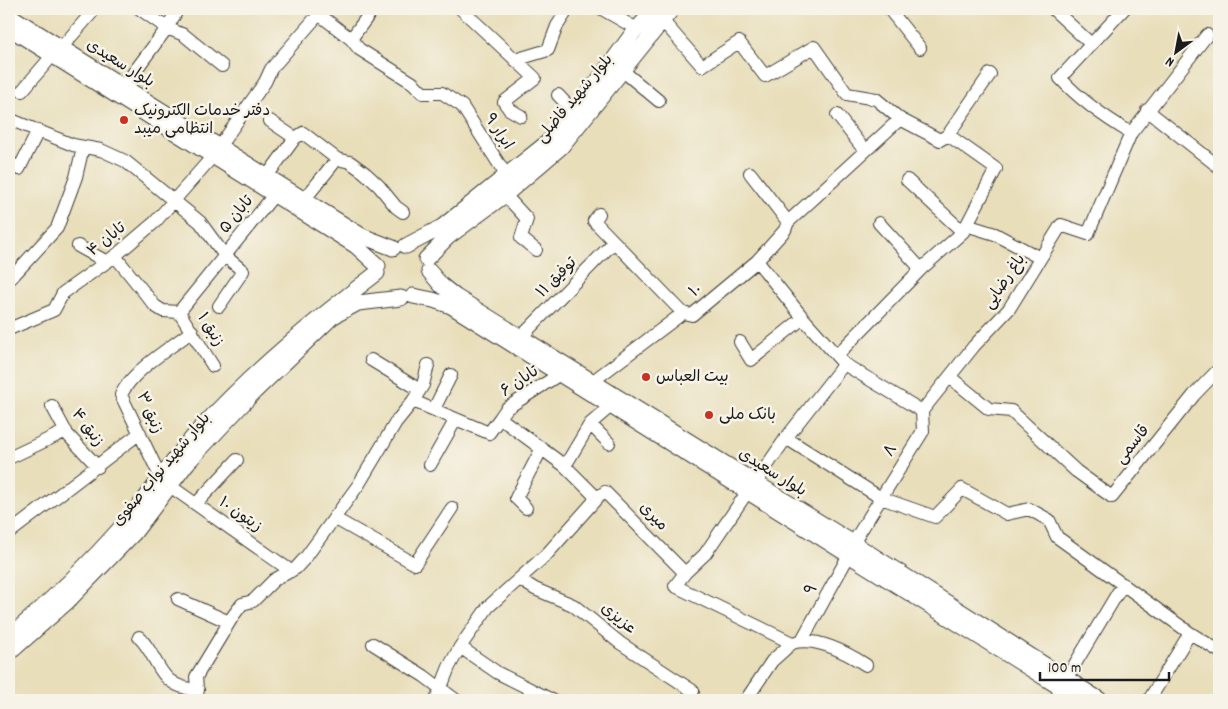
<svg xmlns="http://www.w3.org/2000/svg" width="1228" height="709" font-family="Dekko,'Playpen Sans Arabic',sans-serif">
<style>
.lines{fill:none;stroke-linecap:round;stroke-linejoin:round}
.minor-casing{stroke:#3b3934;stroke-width:14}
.major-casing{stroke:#3b3934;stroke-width:17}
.minor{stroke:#fff;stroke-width:12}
.major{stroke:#fff;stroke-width:15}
.poi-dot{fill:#c8321e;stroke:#f7f3e8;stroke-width:2}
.labels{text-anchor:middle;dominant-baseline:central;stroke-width:5;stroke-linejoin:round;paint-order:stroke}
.street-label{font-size:16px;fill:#1c1c1c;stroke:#f7f3e8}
.poi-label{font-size:16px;fill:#1c1c1c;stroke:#f7f3e8;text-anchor:start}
</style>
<rect width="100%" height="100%" fill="#f7f3e8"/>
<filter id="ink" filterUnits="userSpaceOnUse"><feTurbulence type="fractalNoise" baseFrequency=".02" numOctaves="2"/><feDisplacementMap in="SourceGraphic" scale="10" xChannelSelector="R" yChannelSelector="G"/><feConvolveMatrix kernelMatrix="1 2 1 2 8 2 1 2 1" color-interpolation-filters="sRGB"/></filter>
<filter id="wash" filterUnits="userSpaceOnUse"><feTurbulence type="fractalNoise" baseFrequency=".0096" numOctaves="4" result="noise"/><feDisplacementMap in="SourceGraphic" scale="20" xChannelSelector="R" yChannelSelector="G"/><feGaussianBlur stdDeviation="1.12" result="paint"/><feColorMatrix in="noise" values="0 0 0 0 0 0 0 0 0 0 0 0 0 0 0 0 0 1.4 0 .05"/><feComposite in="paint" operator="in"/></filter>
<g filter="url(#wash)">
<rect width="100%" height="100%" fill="#e8deba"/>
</g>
<g filter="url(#ink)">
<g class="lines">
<g class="minor-casing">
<path id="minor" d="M140,9L167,28L184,35L222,66
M312,9L351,39L359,49L413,83L423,93H442L462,106L506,175
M461,9L535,78L504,102L509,109L521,116
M602,9L637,29
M889,9L920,48
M1053,9L1090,43
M1124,9L1060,78C1081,101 1104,117 1131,133
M662,20L702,66L739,42L765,76L814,47L847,94L876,99L900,119L788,222L785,230L757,261
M351,39L373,9
M61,48L95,9
M515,60L548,50L557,26L568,9
M623,71L659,101
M123,87L167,28L178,9
M22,91L52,56
M558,95L574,112
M1147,110L1219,167
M837,115L865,151
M9,119L73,145L101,150L125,161L200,222L225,256L243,271L219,306
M270,121L295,138L303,133L337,159L350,162L365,173L379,186L396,207L403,212
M948,135L990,74
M219,147L265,82L271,69L318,15
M9,162L19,169L38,131
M750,173L788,222
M267,176L295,138
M907,180L963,232
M505,195L527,219L521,238L536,250
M304,200L337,159
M599,214L594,221L683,313
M879,223L921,269
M966,225L995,234L1040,258
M78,246L107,262
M115,256L155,306L163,311L179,312
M11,278L57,228L76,177L83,147
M179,312L274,195
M179,312L213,366
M9,329L54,310L63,293L115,256L155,222L213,156
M522,336L614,242
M740,342L751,360L803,318L844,364L922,411
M837,355L921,269L963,232L996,169L948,135L940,140L900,119
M371,360L420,390
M951,378L989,409L1011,411L1076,471L1112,497L1194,395L1219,369
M593,381L683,313L692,315L757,261L803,318
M413,401L489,433L500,418L565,466L597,498L605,492L685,573L675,586L792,643C815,636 847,653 866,665
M52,406L67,434L98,467
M434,409L451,375
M500,418L507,408L560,374
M590,424L609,443
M786,438L881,498L935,517L962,489L1007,514L1029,509L1049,520L1057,537L1190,633L1219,651
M9,458L66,431
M430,465L456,419
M565,466L590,424L611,406
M161,478L121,395C132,370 171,348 192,331
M755,483L786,438L844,364
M170,486L291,571
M196,504L237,460
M526,508L516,498L542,448
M334,518L415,564L452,508
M9,533L140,433
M853,543L923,431L922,411L974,346L1009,309L1061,225L1088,234L1131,133L1207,35
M685,573L705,554L748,491
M519,579L535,589L573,605L620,643L693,691
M178,599L229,622
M139,637C161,659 156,687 198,690
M802,640L849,555
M373,644L424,676L456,700
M460,647L498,673L552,700
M1066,679L1123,584
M198,700L196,677L233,616L242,604L253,601L274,580L296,568L306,557L359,484L396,422L413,401L423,385L428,365
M436,700L449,667L460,647L488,607L547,554L597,498
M746,700L772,661L792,643
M1056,700L1061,688
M1149,700L1190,633"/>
</g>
<g class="major-casing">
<path id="major" d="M9,15L362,236L393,248
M9,28L356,246L378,266
M406,246L442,227L548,142L581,104L633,33L655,9
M426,259L448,237L505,195L561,147L672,9
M429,271L441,285L456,297L853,543L1100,700
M413,296L433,300L451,306L1069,693
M9,637C50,602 89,564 125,523C152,493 173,458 201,428C254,370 315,320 377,273
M9,653L68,601L134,533L188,462L254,392L332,317L358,303L401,298"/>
</g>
<use href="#minor" class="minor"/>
<use href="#major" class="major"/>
</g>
</g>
<g class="poi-dot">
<circle cx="124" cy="120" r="5"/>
<circle cx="646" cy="377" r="5"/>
<circle cx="709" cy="415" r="5"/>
</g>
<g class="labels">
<g class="street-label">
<text transform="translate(120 64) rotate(32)">بلوار سعیدی</text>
<text transform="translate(575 99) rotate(-50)">بلوار شهید فاضلی</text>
<text transform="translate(498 132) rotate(57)">ابرار ۹</text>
<text transform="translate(237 215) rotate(-51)">تابان ۵</text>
<text transform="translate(107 240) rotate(-39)">تابان ۴</text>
<text transform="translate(557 278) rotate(-45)">توفیق ۱۱</text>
<text transform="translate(1005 282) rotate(-56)">باغ رضایی</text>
<text transform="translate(696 291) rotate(-40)">۱۰</text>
<text transform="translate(210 330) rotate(58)">زنبق ۱</text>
<text transform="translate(520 382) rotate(-34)">تابان ۶</text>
<text transform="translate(149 413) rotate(66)">زنبق ۳</text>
<text transform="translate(87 428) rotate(53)">زنبق ۴</text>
<text transform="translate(1133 445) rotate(-51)">قاسمی</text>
<text transform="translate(891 451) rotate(-58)">۸</text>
<text transform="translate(162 470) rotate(-50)">بلوار شهید نواب صفوی</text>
<text transform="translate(772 473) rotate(32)">بلوار سعیدی</text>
<text transform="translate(240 515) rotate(35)">زیتون ۱۰</text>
<text transform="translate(653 517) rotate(45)">میری</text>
<text transform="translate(812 590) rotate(-61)">۹</text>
<text transform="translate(618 619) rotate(39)">عزیزی</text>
</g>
<g class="poi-label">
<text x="134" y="111">دفتر خدمات الکترونیک<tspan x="134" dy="18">انتظامی میبد</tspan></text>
<text x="656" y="377">بیت العباس</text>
<text x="719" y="415">بانک ملی</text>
</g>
</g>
<rect width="1228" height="709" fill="none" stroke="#f7f3e8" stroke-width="30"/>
<g transform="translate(1176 52) rotate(212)" stroke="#f7f3e8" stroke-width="4" paint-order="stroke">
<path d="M0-4L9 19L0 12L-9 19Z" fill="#1c1c1c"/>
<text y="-8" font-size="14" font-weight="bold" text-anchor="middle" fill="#1c1c1c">N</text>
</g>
<path d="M1040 672v8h129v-8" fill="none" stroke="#1c1c1c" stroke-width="2.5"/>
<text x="1048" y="672" font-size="15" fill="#1c1c1c" stroke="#f7f3e8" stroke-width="4" paint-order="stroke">100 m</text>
</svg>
